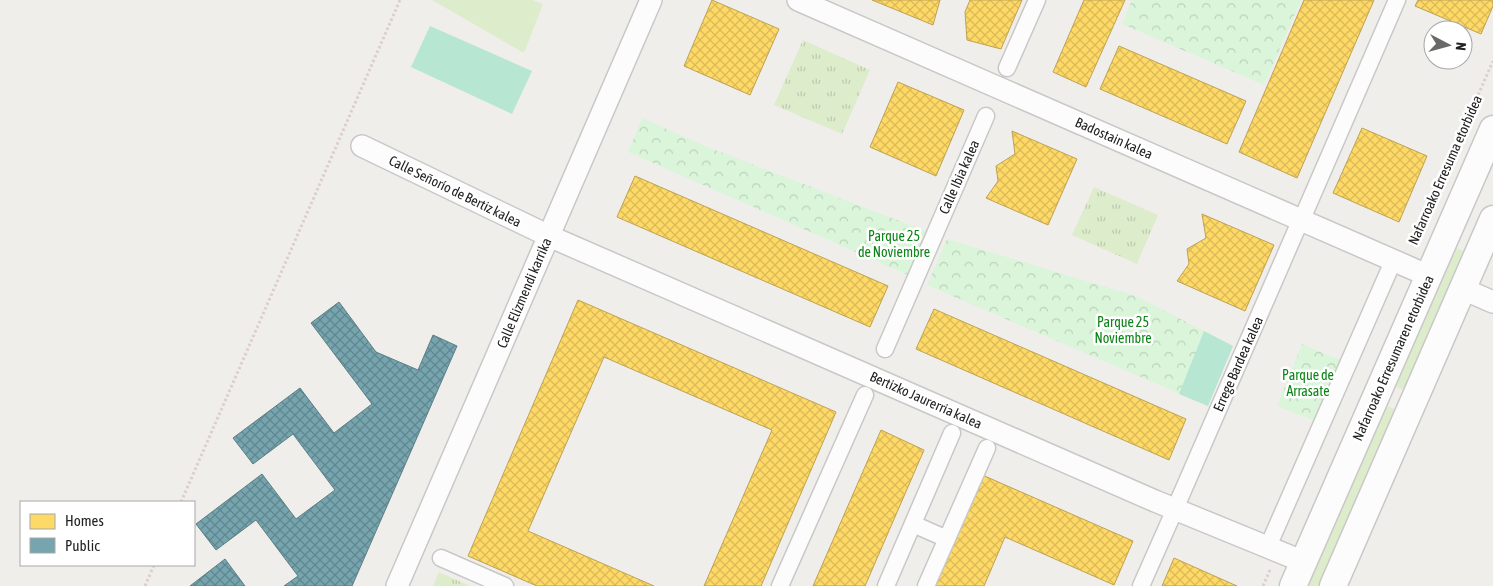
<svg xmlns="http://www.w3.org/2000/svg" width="1493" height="586" font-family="'Asap Condensed',sans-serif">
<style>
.grass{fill:url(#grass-tufts)}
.park{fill:url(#park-crowns)}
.garden{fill:#ddeccb}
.pitch{fill:#b7e6d2}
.homes{fill:url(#homes-cross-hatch);stroke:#bda252}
.public{fill:url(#public-cross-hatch);stroke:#5d7e85}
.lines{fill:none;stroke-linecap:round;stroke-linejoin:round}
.pedestrian-casing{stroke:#c9c8c7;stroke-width:19}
.minor-casing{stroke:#c9c8c7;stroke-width:24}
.tertiary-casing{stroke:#c9c8c7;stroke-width:29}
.path{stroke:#dccecd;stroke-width:3;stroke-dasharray:2.5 2.5;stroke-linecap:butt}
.pedestrian{stroke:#fdfcfc;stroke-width:16}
.minor{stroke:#fdfcfc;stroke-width:21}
.tertiary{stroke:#fdfcfc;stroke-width:26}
.labels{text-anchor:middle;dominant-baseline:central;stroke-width:5;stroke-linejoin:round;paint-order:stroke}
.street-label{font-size:14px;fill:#222;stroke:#fff}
.park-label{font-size:14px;fill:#0c8416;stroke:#fff}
</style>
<defs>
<pattern id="grass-tufts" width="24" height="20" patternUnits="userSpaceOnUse" patternTransform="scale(1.25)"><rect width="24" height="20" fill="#ddeccb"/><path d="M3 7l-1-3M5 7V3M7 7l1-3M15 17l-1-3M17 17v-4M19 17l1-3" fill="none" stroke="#bdcaae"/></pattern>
<pattern id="park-crowns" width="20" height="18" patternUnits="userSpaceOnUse" patternTransform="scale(1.25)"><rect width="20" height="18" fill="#daf5da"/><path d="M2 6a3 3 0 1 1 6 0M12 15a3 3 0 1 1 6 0" fill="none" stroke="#bbd2bb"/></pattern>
<pattern id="homes-cross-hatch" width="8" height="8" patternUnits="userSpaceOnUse" patternTransform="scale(1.25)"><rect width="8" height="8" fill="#ffd966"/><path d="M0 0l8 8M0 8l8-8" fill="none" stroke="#daba58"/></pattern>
<pattern id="public-cross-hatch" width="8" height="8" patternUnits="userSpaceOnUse" patternTransform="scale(1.25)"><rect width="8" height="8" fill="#76a5af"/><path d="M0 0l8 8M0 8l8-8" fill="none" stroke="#60868e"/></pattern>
</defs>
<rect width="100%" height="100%" fill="#f0eeeb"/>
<path class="grass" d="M803,40L870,70L842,134L774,105Z
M1094,187L1158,215L1137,264L1072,235Z
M439,572L470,586H433Z"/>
<path class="park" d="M1132,0H1301L1264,85L1122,24Z
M642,118L705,146L926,231L908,275L628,152Z
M947,239L1136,296L1233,346L1208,406L927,285Z
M1302,344L1340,360L1315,421L1277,406Z"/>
<path class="garden" d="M432,0H532L543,4L524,53Z
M1456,248L1467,252L1406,391L1395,386Z
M1387,406L1397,410L1319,586H1308Z"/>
<path class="pitch" d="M430,26L532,71L512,114L411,67Z
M1204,331L1233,346L1208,406L1179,394Z"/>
<path class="homes" d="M712,0L779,29L750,95L684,66Z
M872,0H940L933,25Z
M970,0H1022L1001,49L967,40L965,12Z
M1084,0H1125L1086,87L1053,72Z
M1304,0H1374L1297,178L1239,152Z
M1418,0H1493V6L1481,34L1415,6Z
M1119,46L1246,101L1227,144L1100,89Z
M898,82L964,110L936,176L870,147Z
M1362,128L1427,156L1399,222L1333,193Z
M1012,131L1077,159L1048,225L986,198L998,181L996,166L1015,154Z
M635,176L888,286L870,327L617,217Z
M1202,214L1274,245L1245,311L1177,281L1189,264L1187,249L1206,238Z
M578,300L836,412L761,586H704L772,430L604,357L528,531L654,586H537L468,556Z
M934,309L1186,419L1169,460L916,349Z
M881,430L924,450L865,586H813Z
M980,474L1133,541L1114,585L1005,537L984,586H931Z
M1174,558L1237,586H1162Z"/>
<path class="public" d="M339,302L376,352L418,370L433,335L457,346L352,586H284L298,576L256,520L216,550L196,524L262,474L296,519L335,490L293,434L253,464L233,438L300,388L334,433L372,404L311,323Z
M225,559L245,586H190Z"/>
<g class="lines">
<g class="pedestrian-casing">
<path id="pedestrian" d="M1007,68L1037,0
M1305,212L1397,0
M885,349L986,116
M1178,502L1298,226
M913,524L947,539
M1270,542L1391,266
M441,558L505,586
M780,586L865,395
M886,586L952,433
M926,586L987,448
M1141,586L1172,516"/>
</g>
<g class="minor-casing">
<path id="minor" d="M798,0L1429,276
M362,146L549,236L1155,501L1304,562
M1463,289L1493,302
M397,586L651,0"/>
</g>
<g class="tertiary-casing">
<path id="tertiary" d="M1293,586L1493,129
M1333,586L1493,219"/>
</g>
<path class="path" d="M1412,246L1493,61
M181,502L400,0
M145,586L154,565
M1263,586L1270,570"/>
<use href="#pedestrian" class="pedestrian"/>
<use href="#minor" class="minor"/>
<use href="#tertiary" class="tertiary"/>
</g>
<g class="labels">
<g class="street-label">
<text transform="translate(1114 138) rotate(24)">Badostain kalea</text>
<text transform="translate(1445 170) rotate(-66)">Nafarroako Erresuma etorbidea</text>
<text transform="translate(959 177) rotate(-66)">Calle Ibia kalea</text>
<text transform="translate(455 191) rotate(26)">Calle Señorío de Bertiz kalea</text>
<text transform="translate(524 293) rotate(-67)">Calle Elizmendi karrika</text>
<text transform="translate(1393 358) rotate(-66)">Nafarroako Erresumaren etorbidea</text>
<text transform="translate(1238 364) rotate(-66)">Errege Bardea kalea</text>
<text transform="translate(926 400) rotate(24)">Bertizko Jaurerria kalea</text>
</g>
<g class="park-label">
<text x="894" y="236">Parque 25<tspan x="894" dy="16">de Noviembre</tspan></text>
<text x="1123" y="322">Parque 25<tspan x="1123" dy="16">Noviembre</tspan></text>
<text x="1308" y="375">Parque de<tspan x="1308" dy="16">Arrasate</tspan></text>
</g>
</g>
<rect x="20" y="501" width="175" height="65" fill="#ffffff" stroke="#a7a7a7"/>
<rect x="30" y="514" width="25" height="15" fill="#ffd966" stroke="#a7a7a7"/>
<text x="65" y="526" font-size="15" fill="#222222">Homes</text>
<rect x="30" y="538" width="25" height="15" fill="#76a5af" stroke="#a7a7a7"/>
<text x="65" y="551" font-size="15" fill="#222222">Public</text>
<g transform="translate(1448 45) rotate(96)"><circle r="24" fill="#ffffff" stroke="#a7a7a7"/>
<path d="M0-4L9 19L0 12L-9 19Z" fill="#6a6968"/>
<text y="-8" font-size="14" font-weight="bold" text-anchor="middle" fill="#222222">N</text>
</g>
</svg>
